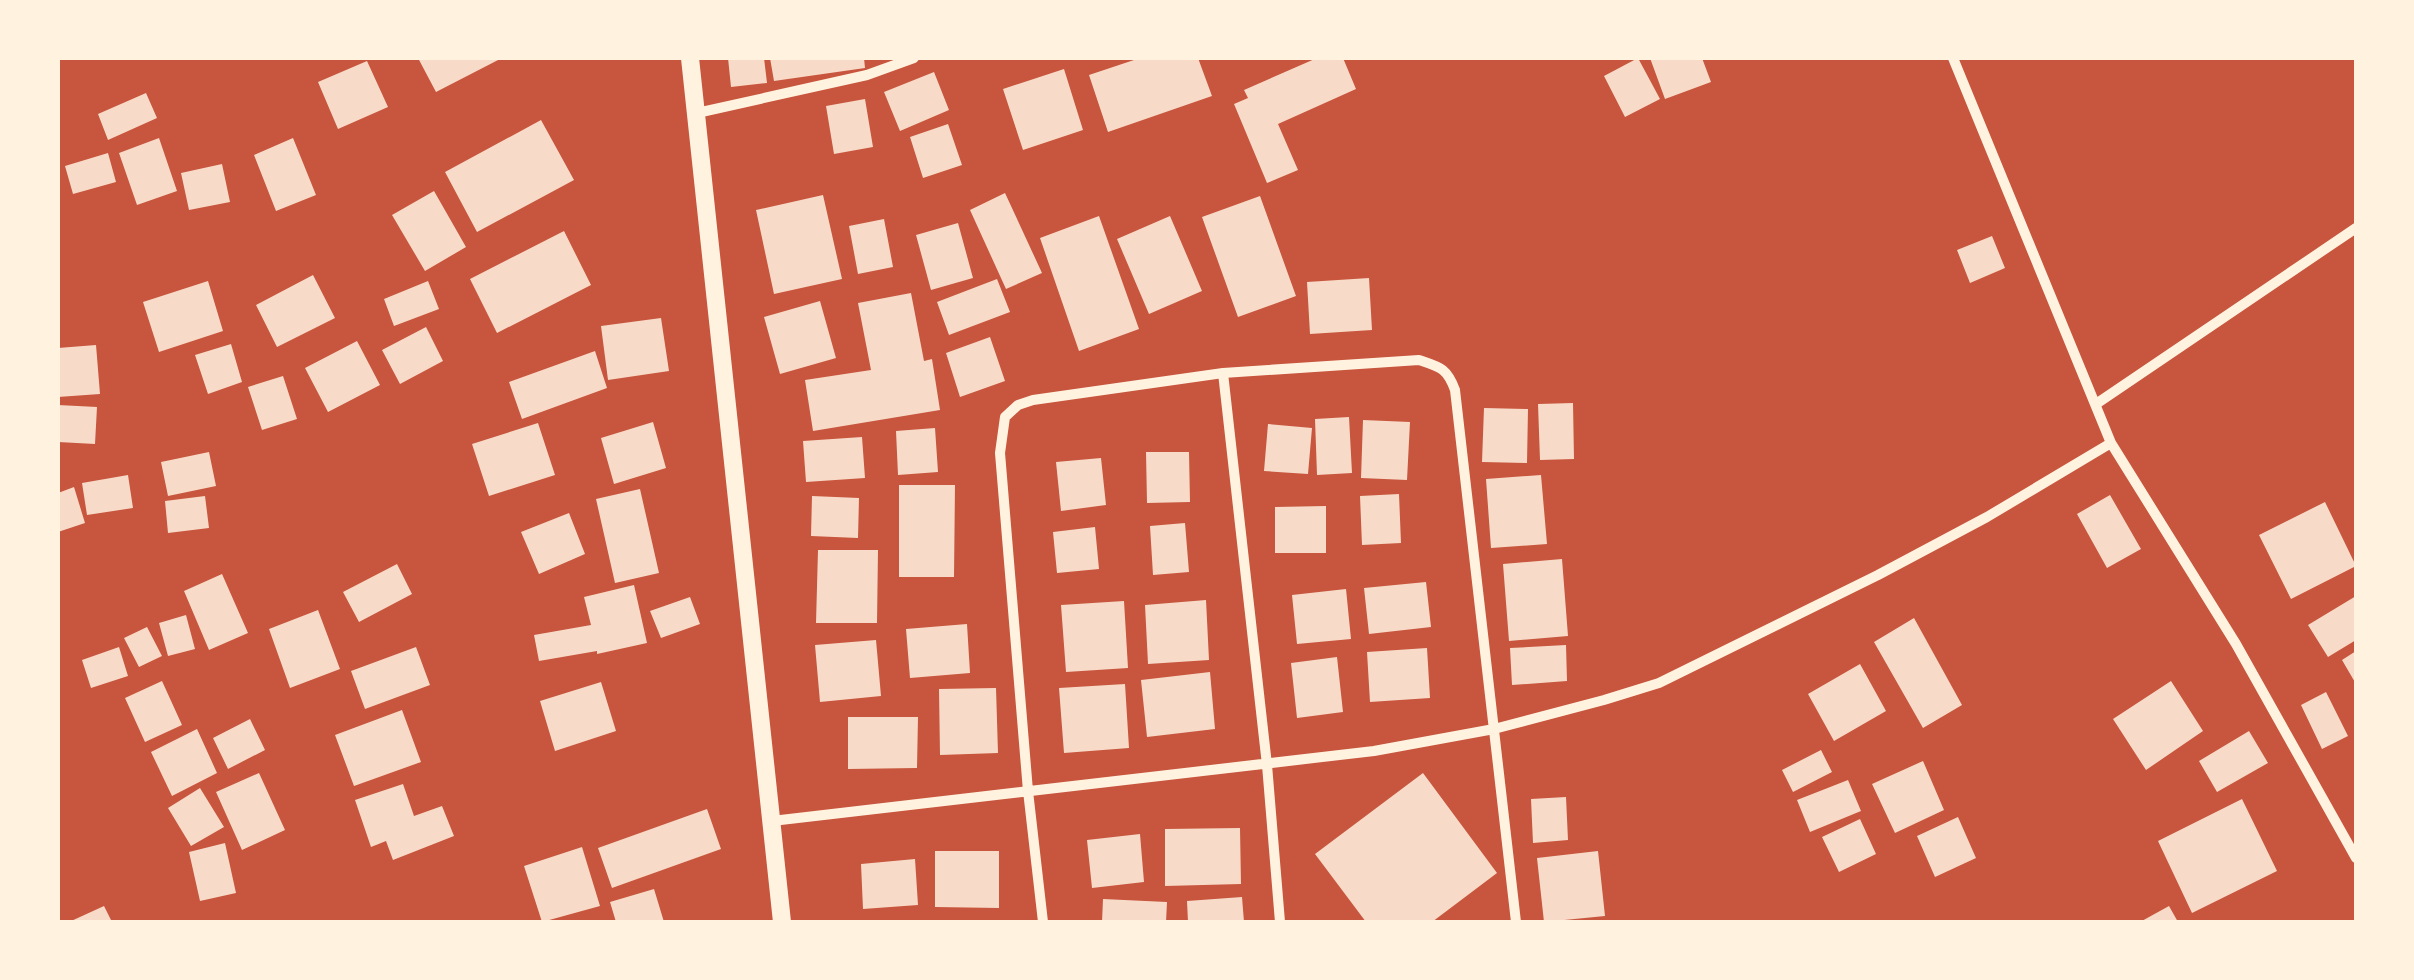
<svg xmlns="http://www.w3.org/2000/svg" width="2414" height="980" font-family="'Sofia Sans Condensed',sans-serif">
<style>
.building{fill:#f7dbc8}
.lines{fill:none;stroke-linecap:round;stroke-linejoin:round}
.minor{stroke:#fff3e0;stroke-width:10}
.tertiary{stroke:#fff3e0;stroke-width:18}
</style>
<rect width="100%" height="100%" fill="#c8553d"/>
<path class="building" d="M418,58H502L436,92Z
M728,58H764L767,83L731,87Z
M770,58H864L865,68L774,81Z
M1140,58H1198L1212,96L1108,132L1089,75Z
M1317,58H1343L1356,89L1278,124L1298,170L1267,183L1234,104L1248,98L1244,90Z
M1638,58L1660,99L1625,117L1604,76Z
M1650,58H1702L1711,82L1665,99Z
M367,61L388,107L338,129L318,82Z
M1064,69L1083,130L1023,150L1003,89Z
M934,72L949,110L900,131L884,92Z
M146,93L157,118L108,140L98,114Z
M865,99L873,147L834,154L826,106Z
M541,120L574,180L477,232L445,172Z
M948,124L962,165L923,178L910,137Z
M159,138L177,191L137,205L119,153Z
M293,138L316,195L276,211L254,155Z
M108,153L116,182L73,194L65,166Z
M222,164L230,202L189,210L181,173Z
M434,191L466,247L425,271L392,215Z
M1005,193L1042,273L1006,289L970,210Z
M823,195L842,279L774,294L756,210Z
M1260,196L1296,296L1238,317L1202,217Z
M1099,216L1139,329L1079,351L1040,238Z
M1170,216L1202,291L1149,314L1117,239Z
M884,219L893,267L858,274L849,226Z
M958,223L973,278L931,290L916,235Z
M564,231L591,285L497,333L470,279Z
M1992,236L2005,268L1970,283L1957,250Z
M313,275L335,318L277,347L256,305Z
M1369,278L1372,330L1310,334L1307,282Z
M997,279L1010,312L949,335L937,302Z
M208,281L223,331L159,352L143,302Z
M428,281L439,309L394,326L384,299Z
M911,293L924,361L932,359L940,410L813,431L805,380L871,370L858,303Z
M820,301L836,358L780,374L764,317Z
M661,318L669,371L608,380L601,326Z
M426,327L443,361L400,384L382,350Z
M990,337L1005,381L960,397L946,353Z
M357,341L380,385L328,412L305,368Z
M231,344L242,382L208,394L195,355Z
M96,345L100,394L58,397V348Z
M595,351L607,388L522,419L509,382Z
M283,376L297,419L262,430L248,387Z
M1573,403L1574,459L1540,460L1538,404Z
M58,405L97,407L95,444L58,442Z
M1484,408L1528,409L1527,463L1482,462Z
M1349,417L1352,473L1317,475L1315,419Z
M1363,420L1410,422L1407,480L1361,478Z
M653,422L666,468L614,484L601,438Z
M538,423L555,475L489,496L472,444Z
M1268,424L1312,428L1308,474L1264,471Z
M935,428L938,472L898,475L896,431Z
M862,437L865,478L806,482L803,441Z
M209,452L216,486L168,496L161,462Z
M1146,452H1189L1190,502L1147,503Z
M1101,458L1106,505L1061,511L1056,462Z
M128,475L133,508L87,515L82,483Z
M1541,475L1547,544L1491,548L1486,479Z
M899,485H955L954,577H899Z
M74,487L85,523L58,532V493Z
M640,489L659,573L615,583L596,499Z
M1399,494L1401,543L1362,545L1360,496Z
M2110,495L2141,549L2107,568L2077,514Z
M205,496L209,528L168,533L165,501Z
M812,496L859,498L858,538L811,536Z
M2325,502L2356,566L2291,599L2259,535Z
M1326,506V553H1275V507Z
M569,513L585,554L539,574L521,532Z
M1185,523L1189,572L1153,575L1150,526Z
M1095,527L1099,569L1057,573L1053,532Z
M818,550H878L877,623H816Z
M1562,559L1568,636L1509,641L1503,564Z
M397,564L412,594L359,622L343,592Z
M222,574L248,633L209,650L184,591Z
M1426,582L1431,627L1369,634L1364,588Z
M634,585L647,643L597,654V651L539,661L534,635L591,625L584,597Z
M1346,589L1351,639L1297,644L1292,595Z
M2356,596V640L2328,657L2308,625Z
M690,597L700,624L661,638L650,611Z
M1206,600L1209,660L1148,664L1145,605Z
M1124,601L1128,668L1066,672L1061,605Z
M318,610L340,669L290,688L269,629Z
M186,615L195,649L168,656L159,623Z
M1914,618L1962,705L1923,728L1874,642Z
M967,624L970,673L910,678L906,629Z
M147,627L162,656L139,667L124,638Z
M876,640L881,696L820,702L815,645Z
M1566,645L1567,681L1512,685L1510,648Z
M119,647L128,676L91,688L82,660Z
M416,647L430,685L365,709L351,671Z
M1427,648L1430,698L1370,702L1367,652Z
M2356,651V684L2342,660Z
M1337,657L1343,712L1297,718L1291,663Z
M1860,664L1886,711L1834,741L1808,694Z
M1210,672L1215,729L1147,737L1141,680Z
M162,681L182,725L145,742L125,698Z
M2171,681L2203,731L2146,770L2113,719Z
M601,682L616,731L555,751L540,701Z
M1125,684L1129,748L1064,753L1059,688Z
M996,688L998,753L940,755L939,689Z
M2326,692L2348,736L2322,749L2301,705Z
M402,710L421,762L354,786L335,735Z
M848,717H918L917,768L848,769Z
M250,719L265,750L228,769L213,738Z
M197,729L217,773L172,796L151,752Z
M2249,731L2268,763L2217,792L2199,761Z
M1821,750L1832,772L1793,792L1782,770Z
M1923,761L1944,810L1895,833L1872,784Z
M259,773L285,830L242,850L216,792Z
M1423,773L1497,873L1432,922H1366L1315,854Z
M1848,780L1861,811L1810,832L1797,800Z
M403,784L414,816L442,806L454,836L393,860L386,841L371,847L355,800Z
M200,788L224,827L191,846L168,808Z
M1566,797L1568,840L1533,843L1531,799Z
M2242,799L2277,871L2192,913L2158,841Z
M707,809L721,849L612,888L598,848Z
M1958,817L1976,858L1935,877L1917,836Z
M1860,819L1876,854L1839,872L1822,837Z
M1240,828L1241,884L1165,886V829Z
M1140,834L1144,882L1092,888L1087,840Z
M225,843L236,893L200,901L189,852Z
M582,847L600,906L542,922L524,866Z
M935,851H999V908L935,907Z
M1598,851L1605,916L1544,922L1537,858Z
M915,859L918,905L863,909L861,864Z
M654,889L664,922H616L610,902Z
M1242,897L1244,922H1188L1187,901Z
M1103,899L1167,902L1166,922H1102Z
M104,906L112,922H69Z
M2169,906L2178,922H2140Z"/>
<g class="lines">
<path class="minor" d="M1953,58L2111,443L2236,644L2356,858
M697,113L867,75L914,58
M2096,404L2356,228
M772,821L1374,751L1494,729L1604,700L1659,683L1878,575L1987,517L2111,443
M1043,922L1028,791L1000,453L1005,417L1018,405L1033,400L1223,373
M1280,922L1267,765L1223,373L1419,360C1440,367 1447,368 1455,390L1516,922"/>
<path class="tertiary" d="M690,58L782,922"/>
</g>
<rect width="2414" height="980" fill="none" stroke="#fff3e0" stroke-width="120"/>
</svg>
